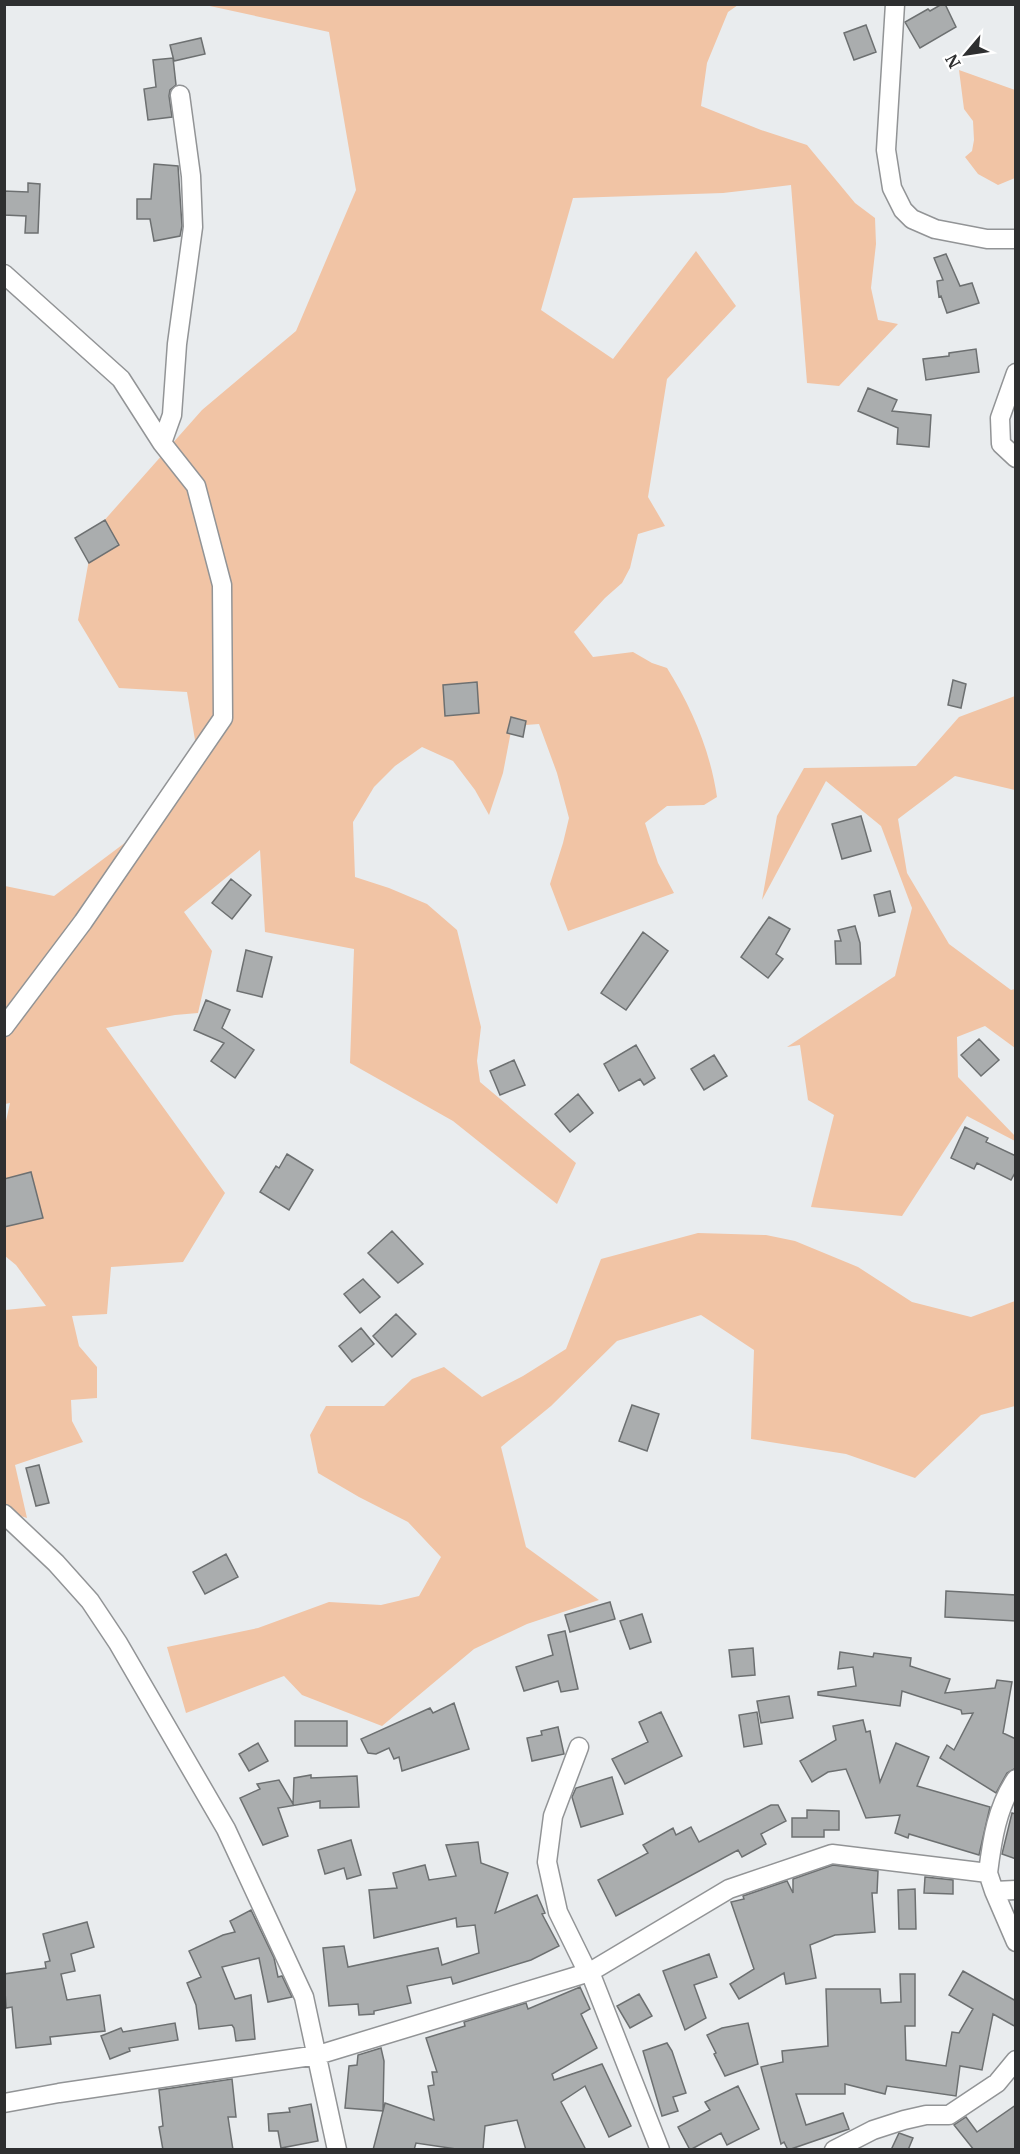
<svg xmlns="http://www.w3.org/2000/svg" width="1020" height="2154" font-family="Merriweather,serif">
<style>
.green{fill:#f1c4a5}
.building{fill:#aaadae;stroke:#6d7071;stroke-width:1.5}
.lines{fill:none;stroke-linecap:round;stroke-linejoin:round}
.minor-casing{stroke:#929496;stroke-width:21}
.minor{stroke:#fff;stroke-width:18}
</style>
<rect width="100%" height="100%" fill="#e9ecee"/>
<path class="green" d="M205,5H738L728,12L707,63L701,106L761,130L807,145L855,203L875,218L876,244L871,288L878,320L898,324L839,386L807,383L791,185L723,193L573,198L541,310L613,359L696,251L736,306L667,379L648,497L665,526L638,534L630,568L622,583L605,598L574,632L593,657L633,652L652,663L667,668C692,708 710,750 717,797L704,805L667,806L645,823L658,863L674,893L568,931L550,884L563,843L569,818L557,773L539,724L512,726L503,773L489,815L475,790L453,761L422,747L395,766L374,787L353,822L355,877L389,888L427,904L457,930L481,1027L477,1061L480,1082L576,1163L557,1204L453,1121L350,1063L354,949L265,932L260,850L184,912L212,951L198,1013L175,1015L106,1028L225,1193L183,1262L111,1267L107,1314L72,1316L79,1346L97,1367V1398L71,1400L72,1421L83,1442L15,1465L27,1518L5,1511V1310L46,1306L16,1265L5,1256L4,1130L10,1103L5,1104V886L54,896L154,821L197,752L187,692L119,688L78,620L94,532L202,410L296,331L356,190L329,32Z
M959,70L1015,90V178L998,185L978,174L965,157L972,151L974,140L973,121L964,109Z
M1015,696V790L955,776L898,819L907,873L949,944L1011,990L1015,989V1048L985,1026L957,1037L958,1077L1015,1136V1141L967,1116L902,1216L811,1207L834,1115L808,1100L800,1045L787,1047L895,976L912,908L881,826L826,781L762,900L777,816L804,768L916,766L959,717Z
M698,1233L766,1235L795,1241L858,1267L912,1302L971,1317L1015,1301V1406L981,1415L915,1478L846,1454L751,1439L754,1350L701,1315L617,1341L551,1406L501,1447L526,1547L599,1600L527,1624L474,1649L382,1726L302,1695L284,1676L186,1713L167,1647L258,1628L329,1602L381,1605L419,1596L441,1557L408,1522L359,1497L318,1473L310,1435L326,1406H384L412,1379L444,1367L482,1397L523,1376L566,1349L601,1259Z"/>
<path class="building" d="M942,4H945L956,27L920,48L905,22L928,9L930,11Z
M866,25L876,52L854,60L844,33Z
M201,38L205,54L174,61L170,45Z
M173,58L176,85L170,90L169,96L172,117L148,120L144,89L156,87L153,60Z
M154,164L178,166L182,226L180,236L154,241L150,219H137V199H151Z
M28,183L40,184L38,233H25L26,216L4,215V191L28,192Z
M946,254L960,286L972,283L979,303L947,313L941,296L939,297L937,281L943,280L934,258Z
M976,349L979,372L926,380L923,359L949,356V353Z
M868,388L897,400L892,411L931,415L929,447L897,444L898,428L858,411Z
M105,520L119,545L89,563L75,538Z
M953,680L966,684L961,708L948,705Z
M477,682L479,713L445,716L443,685Z
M511,717L526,721L523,737L507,733Z
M861,816L871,851L842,859L832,824Z
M231,879L251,895L232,919L212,903Z
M890,891L895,912L879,916L874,895Z
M769,917L790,929L776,954L783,959L768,978L741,957Z
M855,926L860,943L861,964H836L835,941H841L838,930Z
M643,932L668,951L626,1010L601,993Z
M246,950L272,957L262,997L237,991Z
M206,1000L230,1010L222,1028L254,1050L235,1078L211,1061L224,1043L194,1030Z
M979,1039L999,1060L981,1076L961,1055Z
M636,1045L655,1078L644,1085L640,1079L619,1091L604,1064Z
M714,1055L727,1076L704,1090L691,1069Z
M514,1060L525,1085L500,1095L490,1071Z
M578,1094L593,1113L570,1132L555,1114Z
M965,1127L988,1138L986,1142L1016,1156V1171L1011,1180L977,1163L974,1169L951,1158Z
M287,1154L313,1170L289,1210L260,1192L276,1166L279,1168Z
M31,1172L43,1218L4,1227V1179Z
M392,1231L423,1264L398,1283L368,1253Z
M363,1279L380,1297L360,1313L344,1294Z
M396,1314L416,1334L392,1357L373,1336Z
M361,1328L374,1344L352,1362L339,1346Z
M632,1405L659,1414L647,1451L619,1441Z
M39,1465L49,1503L36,1506L26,1468Z
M226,1554L238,1577L205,1594L193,1572Z
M946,1591L1016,1595V1621L945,1617Z
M610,1602L615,1619L570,1632L565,1615Z
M642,1614L651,1642L630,1649L620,1621Z
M565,1631L578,1689L561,1692L558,1681L524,1691L516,1667L553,1655L548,1635Z
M753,1648L755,1675L732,1677L729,1650Z
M840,1652L873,1657L874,1653L911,1658L910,1666L950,1679L945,1693L995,1688L997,1680L1012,1682L1003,1733L1016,1739V1768L1007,1773L996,1793L940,1758L947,1745L954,1750L973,1713L962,1714L961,1710L902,1691L900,1706L818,1695V1692L856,1686L853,1667L838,1669Z
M789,1696L793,1718L761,1723L757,1701Z
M454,1703L469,1749L402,1771L399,1757L394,1759L389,1748L376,1754L368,1753L361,1739L430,1708L433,1713Z
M661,1712L682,1756L625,1784L612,1759L648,1742L639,1722Z
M757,1712L762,1744L744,1747L739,1715Z
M863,1720L866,1732L870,1731L880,1782L896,1743L929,1757L917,1786L990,1807L979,1855L909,1834L908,1838L895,1833L900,1815L866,1818L846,1769L828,1772L812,1782L800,1761L836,1740L833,1726Z
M295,1721H347V1746H295Z
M558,1727L564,1754L532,1761L527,1738L542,1735L541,1731Z
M258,1743L268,1761L249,1771L239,1754Z
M311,1775V1778L357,1776L359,1807L320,1808V1801L278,1808L288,1836L263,1845L240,1798L260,1789L257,1784L279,1780L293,1804L294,1778Z
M612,1777L623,1814L581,1827L572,1797L576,1788Z
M771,1805H778L786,1821L761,1834L766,1844L742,1857L738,1850L616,1916L598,1880L648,1853L643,1845L673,1828L676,1835L691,1827L699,1842Z
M807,1810L839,1811V1830H824V1837H792V1818H807Z
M1012,1813L1016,1814V1859L1002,1854Z
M351,1840L361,1875L347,1879L344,1868L325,1874L318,1850Z
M478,1842L481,1863L508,1873L495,1913L537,1895L545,1913L542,1914L559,1946L531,1960L453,1984L451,1977L407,1986L411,2003L374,2011V2014L359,2015L358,2004L329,2006L323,1948L344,1946L348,1967L438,1948L442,1965L479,1953L475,1925L457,1927L456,1918L374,1938L369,1890L397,1888L393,1873L425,1865L429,1880L456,1876L446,1845Z
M833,1865L878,1871L877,1893H872L875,1932L835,1935L810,1945L816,1978L786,1984L784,1973L739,1999L730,1984L754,1969L731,1902L744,1899L743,1896L787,1881L793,1893V1879Z
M925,1877L953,1880V1894L924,1893Z
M915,1889L916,1929H899L898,1890Z
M251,1910L274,1958L278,1977L282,1976L292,1997L268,2002L259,1958L222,1967L235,1999L251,1995L255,2039L236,2041L234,2028L232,2025L199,2029L196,2005L187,1983L201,1977L189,1951L223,1935L235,1932L230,1921Z
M87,1922L94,1947L71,1954L75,1971L61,1974L67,2000L100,1995L105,2031L50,2037L51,2044L16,2048L12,2007L6,2008L4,1974L46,1968L45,1962L50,1961L43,1934Z
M709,1954L717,1977L694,1985L706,2018L685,2030L663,1971Z
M963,1971L1016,2001V2027L993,2014L982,2070L960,2066L956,2096L887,2086L885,2094L845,2084V2094H796L806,2125L843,2113L849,2129L788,2150L784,2142L781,2144L761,2067L783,2062L782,2051L828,2046L826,1989H880L881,2003L901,2002L900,1974H915V2026H905L906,2060L946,2066L952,2032L959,2033L973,2009L949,1995Z
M580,1987L590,2009L581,2014L597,2048L552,2074L554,2080L602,2064L631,2126L609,2137L585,2086L561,2102L586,2150H526L517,2120L485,2126L483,2150H463L416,2143L414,2150H373L383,2111L345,2108L349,2066L357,2065L358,2055L381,2048L384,2061L383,2111L385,2103L434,2120L428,2086L434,2085L432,2072H437L426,2038L465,2026L464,2022L526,2003L528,2009Z
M639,1994L652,2016L630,2028L617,2006Z
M175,2023L178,2040L129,2048L130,2051L110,2059L101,2036L121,2028L123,2032Z
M748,2023L758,2064L725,2076L714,2054L716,2053L707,2035L722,2028Z
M667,2043L672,2051L686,2093L673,2097L678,2111L662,2116L643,2051Z
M232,2079L236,2117H228L233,2150H163L159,2127L163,2126L159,2090Z
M738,2086L759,2129L727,2145L721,2133L690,2150L678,2127L710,2110L705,2102Z
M311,2104L318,2141L281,2148L278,2131H269L268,2114L290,2112L289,2108Z
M1016,2105V2150H974L954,2125L966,2117L977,2132Z
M899,2133L913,2138L908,2150H891Z"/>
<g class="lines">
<g class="minor-casing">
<path id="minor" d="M895,4L886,150L892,188L903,210L912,219L935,229L987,239H1016
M4,274L121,379L162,443L196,486L222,585L223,718L83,922L4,1027
M1016,373L1000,418L1001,444L1016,458
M162,443L172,415L177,344L193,227L191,176L180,95
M4,1514L56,1563L90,1601L118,1643L226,1829L304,1997L337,2150
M579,1747L553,1816L547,1862L558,1912L584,1965L590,1972L660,2150
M988,1873C992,1840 997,1807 1016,1779
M994,1891L1016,1942
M4,2103L59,2093L318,2055L590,1972L729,1889L832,1854L988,1873L994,1891L1016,1890
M834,2150L873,2130L904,2120L926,2115H949L997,2083L1016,2060"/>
</g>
<use href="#minor" class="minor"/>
</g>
<rect width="1020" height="2154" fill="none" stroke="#2e2f30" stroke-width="12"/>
<g transform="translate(966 54) rotate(241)" stroke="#ffffff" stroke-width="4.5" paint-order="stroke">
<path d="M0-4.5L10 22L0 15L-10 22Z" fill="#2e2f30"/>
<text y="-9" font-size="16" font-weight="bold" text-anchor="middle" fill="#2e2f30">N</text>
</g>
</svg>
